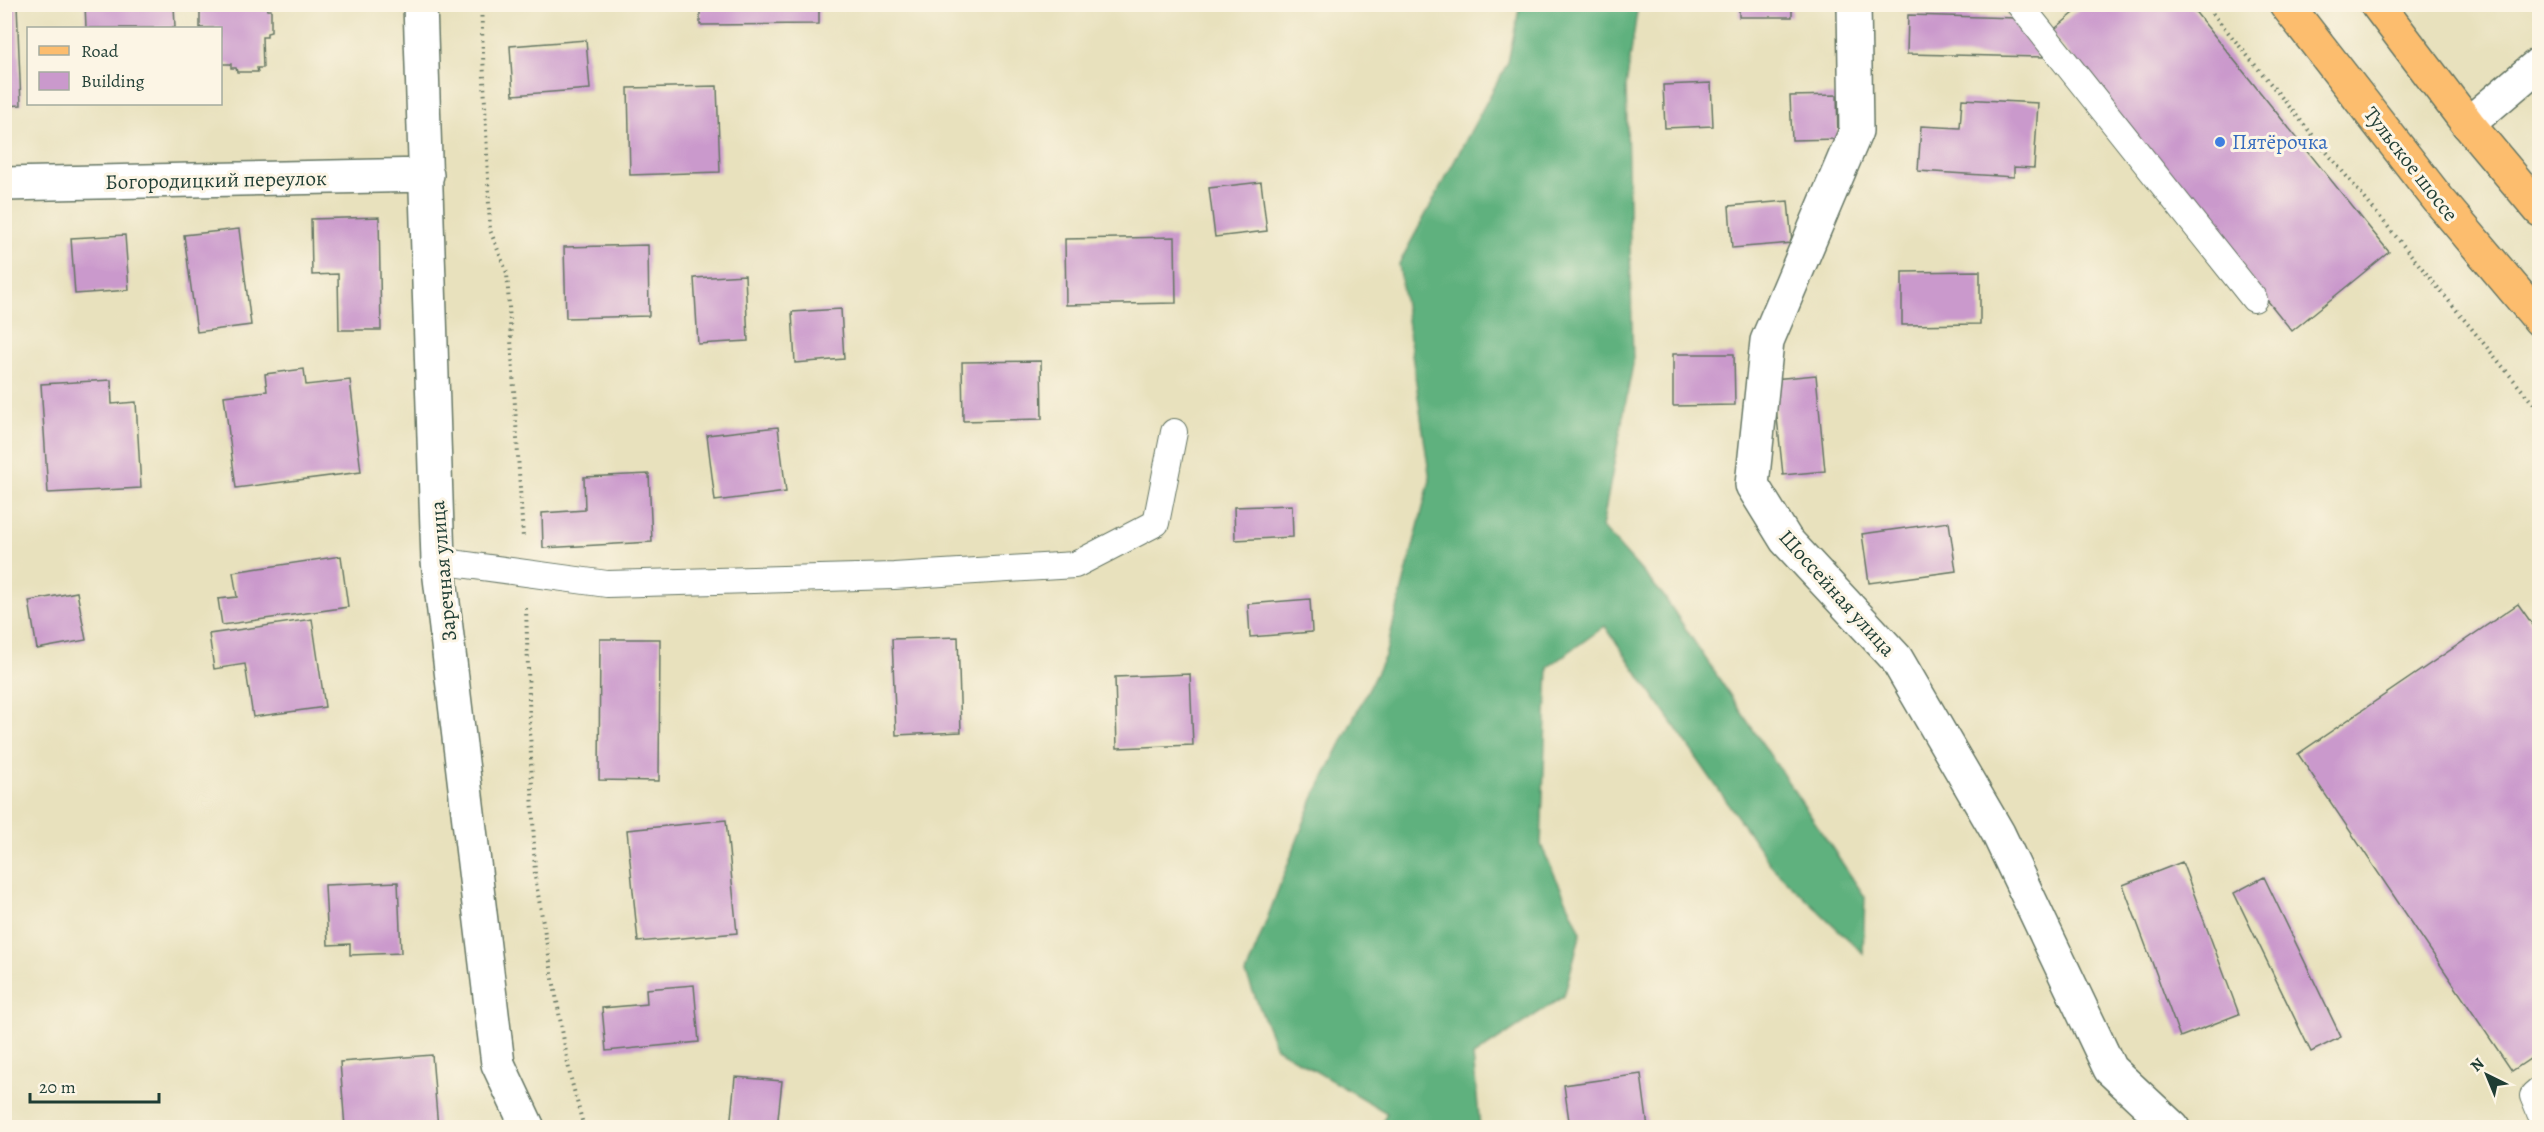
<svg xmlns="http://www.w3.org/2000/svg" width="2544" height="1132" font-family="Alegreya,serif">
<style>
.forest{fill:#5fb17e;stroke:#3f7759;stroke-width:1.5}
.building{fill:#ca99cc}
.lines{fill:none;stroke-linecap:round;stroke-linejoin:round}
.service-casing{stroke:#657664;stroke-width:28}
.minor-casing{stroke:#657664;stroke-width:36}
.primary-casing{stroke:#657664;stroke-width:36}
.path{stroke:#657664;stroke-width:4;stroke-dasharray:1.5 4.5;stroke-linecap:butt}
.service{stroke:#fff;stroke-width:26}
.minor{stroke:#fff;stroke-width:33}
.primary{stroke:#fcbd6e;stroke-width:33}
.shop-dot{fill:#3f7fe0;stroke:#fcf5e5;stroke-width:2}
.labels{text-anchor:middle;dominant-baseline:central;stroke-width:6;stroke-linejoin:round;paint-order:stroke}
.shop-label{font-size:21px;fill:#366cbe;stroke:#fcf5e5;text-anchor:start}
.street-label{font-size:21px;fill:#1f3d34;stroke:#fcf5e5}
</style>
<rect width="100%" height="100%" fill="#fcf5e5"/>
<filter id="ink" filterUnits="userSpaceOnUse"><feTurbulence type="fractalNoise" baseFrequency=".0167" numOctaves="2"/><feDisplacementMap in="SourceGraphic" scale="12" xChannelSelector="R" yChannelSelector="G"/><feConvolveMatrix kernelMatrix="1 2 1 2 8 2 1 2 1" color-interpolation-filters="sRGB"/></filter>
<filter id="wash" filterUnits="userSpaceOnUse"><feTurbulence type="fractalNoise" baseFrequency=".008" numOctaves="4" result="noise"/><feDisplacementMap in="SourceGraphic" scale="24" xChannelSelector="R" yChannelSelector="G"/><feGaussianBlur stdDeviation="1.35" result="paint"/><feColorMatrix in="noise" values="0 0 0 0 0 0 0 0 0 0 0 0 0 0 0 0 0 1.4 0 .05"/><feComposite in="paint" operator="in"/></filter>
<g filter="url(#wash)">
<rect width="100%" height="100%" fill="#e8e1bd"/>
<path class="forest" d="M1520,5H1638L1626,87L1633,364L1602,527L1663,595L1865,897L1863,953L1773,868L1605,626L1548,667L1541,845L1581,932L1564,996L1473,1056L1480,1127H1380L1387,1113L1276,1048L1246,974L1313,799L1385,656L1430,480L1399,264L1508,62Z"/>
<g id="blocks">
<path class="building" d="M4,4H17L21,105L4,106Z
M85,4H174L175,28H86Z
M700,4H819V24L700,25Z
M1739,4H1792V17H1739Z
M2085,4H2189L2389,252L2292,331L2051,32Z
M267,5V10H271V32L267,33V37H262L263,68H257L258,72H237L236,68H231V64H220V28H200V6Z
M1908,15L2017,18L2044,57L1907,54Z
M586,40L590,89L513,95L510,46Z
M1711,83L1713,126L1665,128L1663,85Z
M717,86L720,172L630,175L628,88Z
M1837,95L1838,139L1792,140L1790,96Z
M1962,99L2038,103L2034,168L2014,167V177L1918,171L1921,126L1960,128Z
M1261,182L1267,231L1215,237L1209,188Z
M1788,201L1792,243L1732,248L1729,206Z
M379,217L381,330H339L338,274L312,275L311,219Z
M239,229L251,325L197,332L184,235Z
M125,235L129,290L75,294L71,238Z
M1175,237L1176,303L1066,305L1065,239Z
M648,245L649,316L566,318L564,247Z
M1980,271V324L1902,325V272Z
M745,275L748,341L698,344L694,278Z
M841,309L844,359L795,363L792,312Z
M1673,354H1734L1735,405L1673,406Z
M1041,361L1042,419L963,421L962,362Z
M304,369L306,385L350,380L361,472L236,488L224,396L267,391L265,374Z
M1816,375L1825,471L1783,475L1773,379Z
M111,380L112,404L136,402L141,488L48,493L41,384Z
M778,427L786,492L715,501L707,435Z
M649,474L652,542L543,548L542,513L585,510L584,477Z
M1292,505L1293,537L1235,540L1234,507Z
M1949,522L1956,571L1869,583L1862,534Z
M341,556L348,607L222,625L218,599L237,597L233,572Z
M77,592L86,640L37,649L29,601Z
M1310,599L1312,632L1250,637L1248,604Z
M2518,604L2540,635V1052L2512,1071L2298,754Z
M312,619L325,707L253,717L245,664L214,669L209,634Z
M958,637L961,732L896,735L892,639Z
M600,639H660L659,781L599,780Z
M1190,674L1193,745L1117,748L1115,677Z
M726,820L737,933L638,942L627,830Z
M2182,862L2239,1014L2180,1037L2123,885Z
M2264,877L2341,1037L2311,1052L2234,893Z
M398,882L401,953L350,955V944L328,945L325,885Z
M694,985L699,1042L606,1051L602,1008L647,1004L646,989Z
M432,1055L438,1128H345L340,1062Z
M1641,1074L1648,1128H1570L1564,1085Z
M735,1077L782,1081L777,1128H730Z"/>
</g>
</g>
<g filter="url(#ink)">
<use href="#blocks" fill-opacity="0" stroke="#657664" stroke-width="1.5"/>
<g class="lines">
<g class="service-casing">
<path id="service" d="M2019,4L2254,299
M438,561L607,584L894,576L1075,565L1156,523L1174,432
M2540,1090L2533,1096L2540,1113"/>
</g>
<g class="minor-casing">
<path id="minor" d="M420,4L438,561L498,1064L528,1128
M1854,4L1856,131L1767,341L1752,485L1786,540L1896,658L1998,833L2110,1069L2173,1128
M2468,124L2540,63
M4,184L427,175"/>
</g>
<g class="primary-casing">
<path id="primary" d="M2286,4L2438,199L2540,320
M2377,4L2468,124L2540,210"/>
</g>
<path class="path" d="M481,4L490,230L507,273L523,538
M2205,4L2540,412
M526,608L535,877L570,1075L584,1128"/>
<use href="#service" class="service"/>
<use href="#minor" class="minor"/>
<use href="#primary" class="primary"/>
</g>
</g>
<circle class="shop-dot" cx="2220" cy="142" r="6"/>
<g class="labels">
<g class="shop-label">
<text x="2232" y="142">Пятёрочка</text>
</g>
<g class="street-label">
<text transform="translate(2411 164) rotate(52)">Тульское шоссе</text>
<text transform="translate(216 180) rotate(-1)">Богородицкий переулок</text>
<text transform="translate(443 571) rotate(-95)">Заречная улица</text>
<text transform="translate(1837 593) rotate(48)">Шоссейная улица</text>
</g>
</g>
<rect width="2544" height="1132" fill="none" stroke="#fcf5e5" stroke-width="24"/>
<rect x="27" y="27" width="195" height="78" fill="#fcf5e5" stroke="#a4ab9e" stroke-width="1.5"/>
<rect x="39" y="46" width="30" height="9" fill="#fcbd6e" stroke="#a4ab9e" stroke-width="1.5"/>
<text x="81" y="57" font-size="18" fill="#1f3d34">Road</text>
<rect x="39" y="72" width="30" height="18" fill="#ca99cc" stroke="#a4ab9e" stroke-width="1.5"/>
<text x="81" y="87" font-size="18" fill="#1f3d34">Building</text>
<g transform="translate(2487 1075) rotate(317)" stroke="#fcf5e5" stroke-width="4.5" paint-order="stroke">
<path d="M0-4.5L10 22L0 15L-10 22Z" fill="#1f3d34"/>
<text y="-9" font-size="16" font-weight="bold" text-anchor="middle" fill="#1f3d34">N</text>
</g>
<path d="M30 1093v9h129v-9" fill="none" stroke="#1f3d34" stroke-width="3"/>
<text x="39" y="1093" font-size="18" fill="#1f3d34" stroke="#fcf5e5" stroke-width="4.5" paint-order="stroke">20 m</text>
</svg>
